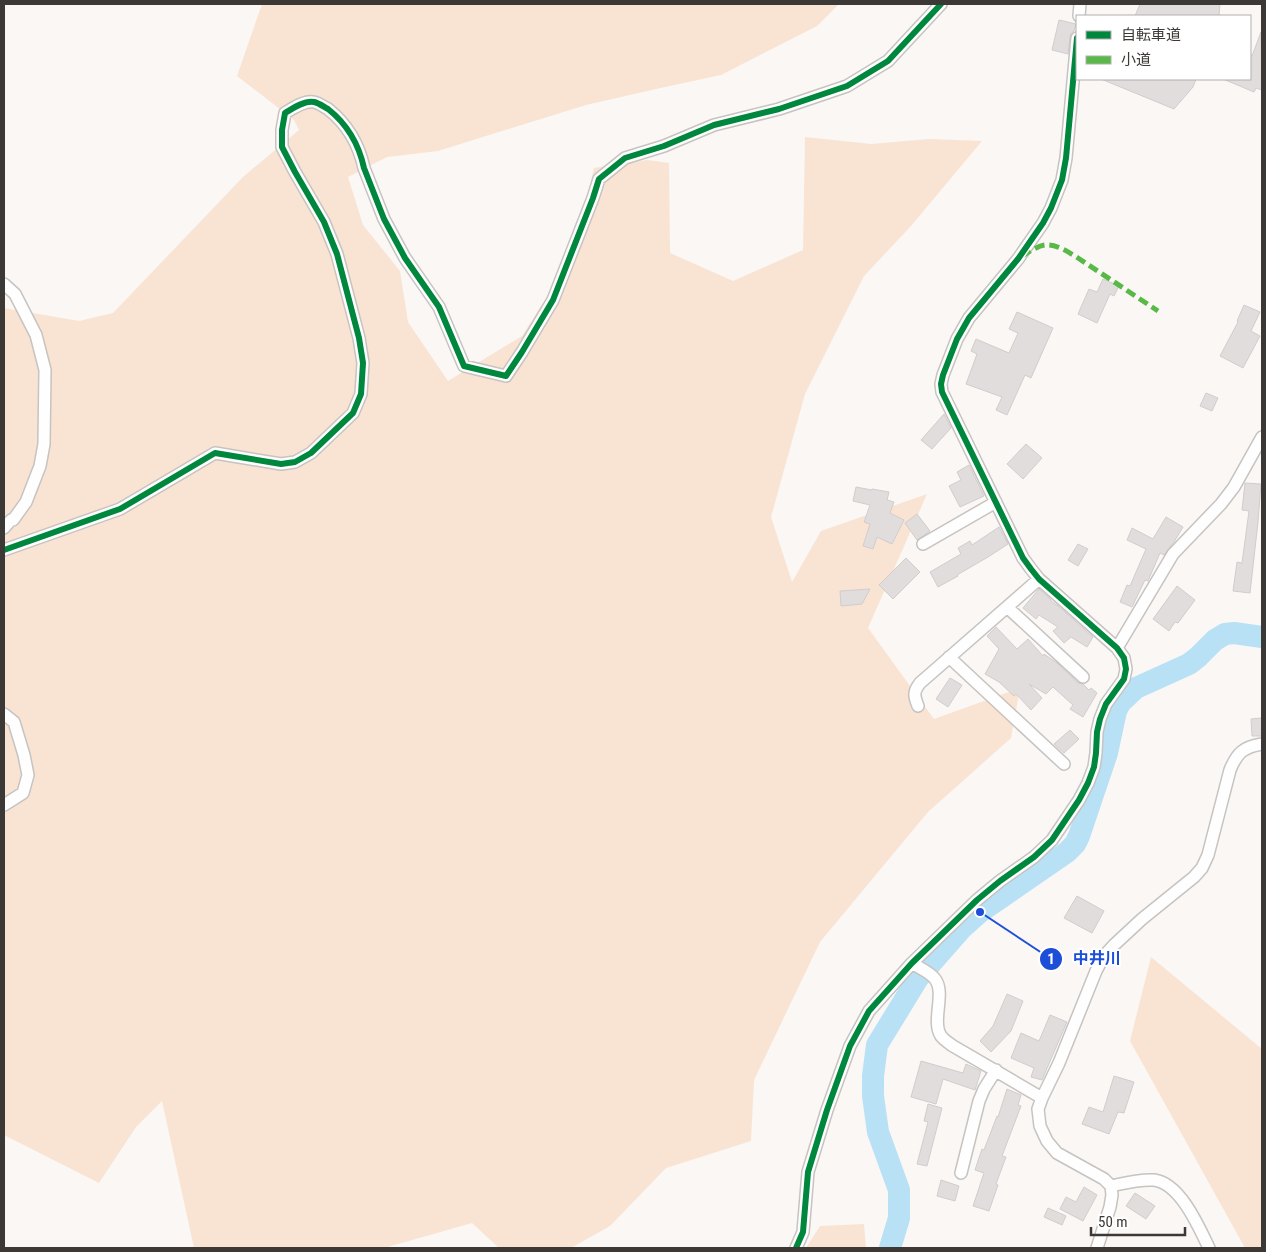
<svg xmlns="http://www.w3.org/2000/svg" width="1266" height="1252" font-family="'Roboto Condensed','Noto Sans JP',sans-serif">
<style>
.green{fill:#f9e4d3}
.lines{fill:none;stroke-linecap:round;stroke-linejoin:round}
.river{stroke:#b8e1f6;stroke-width:22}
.building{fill:#e1dddd;stroke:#d1cdcd}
.minor-casing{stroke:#c6c3c1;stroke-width:14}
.minor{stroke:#fefefe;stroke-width:11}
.quiet{stroke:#58b947;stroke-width:5;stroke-dasharray:10 5;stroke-linecap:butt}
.cycleway-casing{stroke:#fff;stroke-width:9}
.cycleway{stroke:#00873e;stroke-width:6}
.leader{fill:none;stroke:#1d4ed8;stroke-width:2}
.callout-dot{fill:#1d4ed8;stroke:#fff;stroke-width:2}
.mark-label{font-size:15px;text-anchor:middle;font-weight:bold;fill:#fff}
.callout-label{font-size:16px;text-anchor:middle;font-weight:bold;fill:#1d4ed8;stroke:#fff;stroke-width:4;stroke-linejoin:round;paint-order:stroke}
</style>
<rect width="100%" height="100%" fill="#faf7f5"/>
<path class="green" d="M262,4H839L817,26L721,75L656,89L586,105L438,151L387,157L348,177L363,225L400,271L408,322L448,381L522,336L573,255L594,168L647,160L669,163L670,253L733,281L803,250L805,137L871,144L929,139L982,141L911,226L864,276L805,394L771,517L792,582L821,531L927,494L868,628L934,719L1020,688L1011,738L928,812L820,942L754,1080L751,1141L666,1168L610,1226L571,1248H499L472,1223L384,1248H194L162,1101L136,1127L99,1183L4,1135V308L79,321L113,313L243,177L299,130L294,120L237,76Z
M1151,957L1262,1049V1248H1245L1130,1041Z
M864,1224L866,1248H806L820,1226Z"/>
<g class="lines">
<path class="river" d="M890,1248L899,1218V1190L878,1132L873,1096V1076L877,1045L918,978L962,928L980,912L1067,852L1075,844L1079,836L1107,753L1116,711L1120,703L1136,688L1189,664L1198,657L1215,640L1225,634L1234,633L1262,637"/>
</g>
<path class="building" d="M1140,4H1220L1219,16H1135Z
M1059,20L1076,24L1074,31L1071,33L1070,37L1068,54L1052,50Z
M1261,32L1262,90L1256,88L1254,92L1223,79H1250V55L1252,56Z
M1101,79H1196L1193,87L1174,109Z
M1103,279L1119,286L1114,296L1110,294L1097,323L1078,314L1089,289L1097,292Z
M1244,305L1260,312L1251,331L1260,336L1243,368L1220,356L1238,322L1237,321Z
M1017,312L1053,328L1031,378L1025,375L1007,415L996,410L1002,397L966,384L977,354L971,351L976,339L1009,353L1018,333L1009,329Z
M1206,393L1218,398L1212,411L1200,406Z
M944,414L951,428L932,449L921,440Z
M1026,444L1042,458L1023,479L1007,464Z
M969,465L984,496L960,507L949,486L961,480L957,472Z
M1245,483L1261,484L1258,522L1250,593L1233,591L1237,562L1242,563L1249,511L1242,510Z
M856,487L872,490V489L889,492L887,500L894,502L890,513L904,520L892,544L877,537L873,549L863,546L870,524L864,522L870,505L853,501Z
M917,514L930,531L917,540L905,523Z
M1166,517L1183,527L1174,542L1164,555L1160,553L1148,581L1145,580L1132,607L1120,602L1127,585L1130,586L1146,549L1127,540L1132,528L1153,539Z
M999,527L1008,544L988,557L957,575L958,576L938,587L930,572L961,554L958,548L970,541L972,545Z
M1078,544L1088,549L1078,566L1068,560Z
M906,558L920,572L893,599L879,585Z
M1177,586L1195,600L1178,623L1175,622L1169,631L1153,619Z
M870,589L862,604L841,606L840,591Z
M1039,589L1051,600V601L1058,606L1093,637L1087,647L1071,637L1064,643L1053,631L1058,627L1039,615L1036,619L1023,608Z
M996,627L1017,649L1028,639L1043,656L1044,654L1057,663L1078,683L1083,684L1089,690L1091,688L1097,693L1083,717L1070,709L1073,705L1053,687L1046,694L1029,684L1042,698L1031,710L1016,694L1014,696L999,682L985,674L999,649L987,636Z
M950,678L962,685L948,707L936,699Z
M1262,718V736H1252L1251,719Z
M1070,730L1079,739L1064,753L1054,744Z
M1077,896L1104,911L1092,933L1064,918Z
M1007,994L1023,1001L1011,1031L991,1052L980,1041L993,1026Z
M1050,1015L1067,1022L1042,1080L1031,1077L1034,1068L1011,1058L1021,1033L1039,1041Z
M921,1061L963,1073L966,1064L981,1071L975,1090L943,1079L936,1104L911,1097Z
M1114,1076L1134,1082L1124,1113L1118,1112L1109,1134L1082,1124L1089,1107L1103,1112Z
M1007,1089L1021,1095L1018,1105L1021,1106L1002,1156L1006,1157L996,1184L998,1185L989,1211L973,1206L984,1173L975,1170L982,1149L984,1150L997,1116L998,1117Z
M928,1104L942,1108L927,1166L917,1164L928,1122L924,1121Z
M941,1180L959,1186L955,1201L937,1196Z
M1084,1187L1097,1195L1083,1221L1060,1209L1066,1197L1076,1202Z
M1135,1193L1155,1206L1146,1219L1126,1206Z
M1048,1208L1066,1216L1062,1225L1044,1217Z"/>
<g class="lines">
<g class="minor-casing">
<path id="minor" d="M1079,16L1080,4
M4,284L15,294L36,335L45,370L44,444L40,466L26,502L13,520H11L4,528
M923,544L996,502
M4,550L120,509L215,453L281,464L295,462L311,453L353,413L361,394L363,363L359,338L337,254L324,222L295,172L282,147V130L285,113C293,108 305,100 314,102C319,103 324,107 328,109C347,124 359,145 364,168L384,219L405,258L439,307L464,366L506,376L522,352L553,300L593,198L599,179L625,158L664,146L714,125L779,109L847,86L888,61L941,4
M1007,607L1083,677
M1117,648L1173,554L1221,504L1234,487L1262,437
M949,657L1064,764
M918,706C914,696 913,692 920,683L1039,579
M4,714L14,722L24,755L28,775L23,793L4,805
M912,963C919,968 930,972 935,979C946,993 931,1021 941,1036C944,1040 949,1043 953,1046L1042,1098
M961,1173L979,1101L984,1089L996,1070
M1111,1186C1125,1183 1139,1179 1154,1180C1180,1183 1199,1227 1209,1248
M796,1248L803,1232L808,1172L827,1110L850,1046L869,1011L912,963L977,900L1000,881L1034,857L1052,840L1079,800L1088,783L1094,767L1096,753L1097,732L1100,719L1106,704L1124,679L1126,669L1124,658L1117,648L1039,579L1031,569L1023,558L942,392L941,384L943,375L957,339L969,318L1018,259L1043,223L1051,208L1062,180L1066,158L1077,38
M1097,1248L1110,1207L1112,1195L1111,1186L1104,1179L1057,1153L1047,1141L1040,1126L1038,1109L1042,1098L1059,1063L1096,971L1104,956L1114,945L1142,919L1194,877L1202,868L1208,855L1230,770C1237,753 1243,747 1262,744"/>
</g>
<use href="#minor" class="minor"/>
<path class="quiet" d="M1022,256C1029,252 1040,244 1048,245C1058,245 1070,253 1078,258L1158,311"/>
<g class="cycleway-casing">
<path id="cycleway" d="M4,550L120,509L215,453L281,464L295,462L311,453L353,413L361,394L363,363L359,338L337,254L324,222L295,172L282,147V130L285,113C293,108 305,100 314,102C319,103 324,107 328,109C347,124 359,145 364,168L384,219L405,258L439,307L464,366L506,376L522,352L553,300L593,198L599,179L625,158L664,146L714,125L779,109L847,86L888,61L941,4
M796,1248L803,1232L808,1172L827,1110L850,1046L869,1011L912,963L977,900L1000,881L1034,857L1052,840L1079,800L1088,783L1094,767L1096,753L1097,732L1100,719L1106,704L1124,679L1126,669L1124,658L1117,648L1039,579L1031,569L1023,558L942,392L941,384L943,375L957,339L969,318L1018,259L1043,223L1051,208L1062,180L1066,158L1077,38"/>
</g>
<use href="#cycleway" class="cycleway"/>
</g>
<path class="leader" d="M980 912L1051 959"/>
<g class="callout-dot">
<circle cx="980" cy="912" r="5"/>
<circle cx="1051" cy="959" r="12"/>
</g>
<g class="mark-label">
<text x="1051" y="964">1</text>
</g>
<g class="callout-label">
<text x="1097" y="964">中井川</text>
</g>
<rect width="1266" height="1252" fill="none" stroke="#3c3835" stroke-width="10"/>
<rect x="1076" y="15" width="175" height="65" fill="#ffffff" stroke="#b1afae"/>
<rect x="1086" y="31" width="25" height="8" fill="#00873e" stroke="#b1afae"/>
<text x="1121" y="40" font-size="15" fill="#3c3835">自転車道</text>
<rect x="1086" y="56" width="25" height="8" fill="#58b947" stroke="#b1afae"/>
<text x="1121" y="65" font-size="15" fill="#3c3835">小道</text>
<path d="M1091 1227v8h94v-8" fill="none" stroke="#3c3835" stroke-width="2.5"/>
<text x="1098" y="1227" font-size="15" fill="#3c3835" stroke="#ffffff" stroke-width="4" paint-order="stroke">50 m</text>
</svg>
